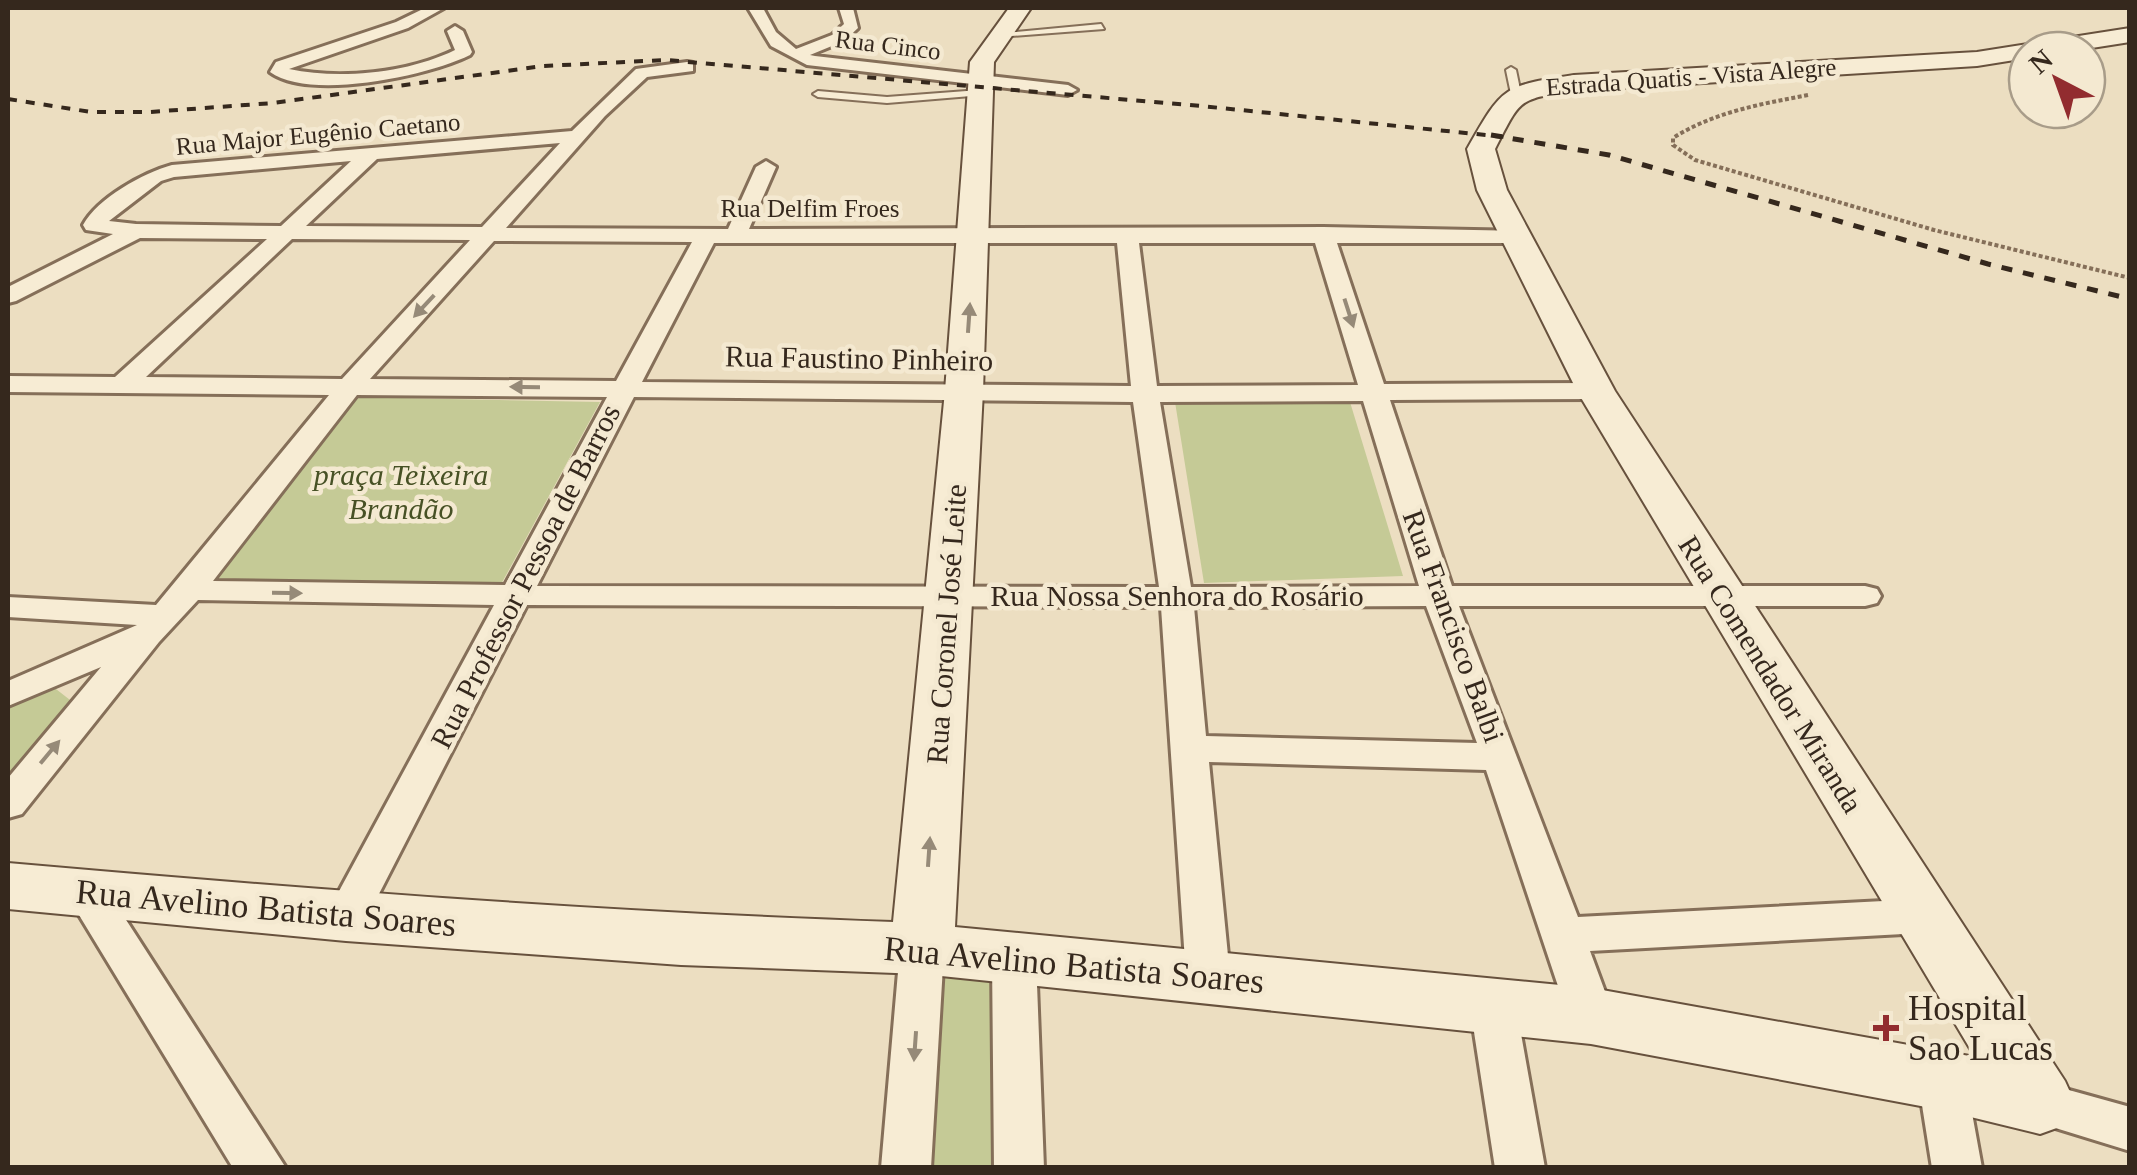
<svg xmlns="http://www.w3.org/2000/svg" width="2137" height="1175" font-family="'Times New Roman',serif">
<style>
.green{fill:#c5ca96}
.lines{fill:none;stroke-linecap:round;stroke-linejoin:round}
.lane-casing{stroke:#856f59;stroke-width:4}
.street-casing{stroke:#856f59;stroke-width:6}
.secondary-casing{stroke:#67513d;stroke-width:4}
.path{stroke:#856f59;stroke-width:4;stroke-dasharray:4 2.5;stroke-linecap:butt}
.lane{fill:#f7ecd4;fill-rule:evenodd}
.street{fill:#f7ecd4;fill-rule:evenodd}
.secondary{fill:#f7ecd4;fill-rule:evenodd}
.rail-far1{stroke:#35281d;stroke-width:4;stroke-dasharray:9 9;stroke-linecap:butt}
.rail{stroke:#35281d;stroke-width:5;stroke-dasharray:11 11;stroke-linecap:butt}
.oneway{fill:#968a78}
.poi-dot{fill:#922c2f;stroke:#f4e9d1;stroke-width:4}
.labels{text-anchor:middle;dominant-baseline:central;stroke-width:9;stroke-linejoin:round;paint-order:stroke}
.far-street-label{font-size:25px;fill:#35281d;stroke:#f4e9d1}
.street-label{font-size:30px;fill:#35281d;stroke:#f4e9d1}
.park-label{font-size:30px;font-style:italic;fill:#475125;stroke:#f4e9d1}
.near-street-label{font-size:35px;fill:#35281d;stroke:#f4e9d1}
.near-poi-label{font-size:35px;fill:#35281d;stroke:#f4e9d1;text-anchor:start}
</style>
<rect width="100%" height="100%" fill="#ecdec1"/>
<path class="green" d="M352,397L600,402L499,588L216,581Z
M1175,402H1350L1403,576L1204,583Z
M47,682L79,707L8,791V701Z
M1004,976L997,1167L916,1168L931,977Z"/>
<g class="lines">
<g class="lane-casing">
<path id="lane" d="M1101,24L1104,29L998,37L994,34Z
M1511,67L1516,70L1521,94L1516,97L1511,94L1506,70Z
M980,90L983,91V95L887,103L818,97L813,94L818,91L887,97Z"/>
</g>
<g class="street-casing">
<path id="street" d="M425,8H444L408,28L289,69C340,80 408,73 455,50L447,31L455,26L463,31L472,52L470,55C428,76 309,101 270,72L276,62L396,22Z
M748,8H763L776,32L796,49L832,35L844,24L839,8H853L858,28L844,41L810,55L815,56L1068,85L1077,90L1068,95L807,65L771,46Z
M687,62L693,63V71L647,77L605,116L506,228L728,229L756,167L766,161L776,167L749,229L1323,227L1524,231L1527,236L1516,243H1337L1384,384L1596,383L1609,391L1596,399L1390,400L1452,586H1865L1877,589L1881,596L1877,603L1865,606H1459L1578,917L1922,899L1937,904L1943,916L1937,928L1922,933L1590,951L1614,1016L1607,1029L1591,1035L1575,1029L1568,1016L1486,770L1209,762L1230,976L1224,989L1208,994L1192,989L1186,976L1161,607L527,605L361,929L346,934L331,929L325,917L494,605L198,600L159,642L22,814L8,818V778L101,667L8,706V681L137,625L8,617V597L156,605L329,395L8,392V376L115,377L267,239L140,238L16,301L8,303V287L113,234L86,230L83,225C98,198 143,173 172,165L572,131L636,69ZM560,143L482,227L306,226L377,159ZM351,161L281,226L136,224L109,221L161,181L174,177ZM292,239L470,240L342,379L146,377ZM494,241L692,242L616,381L370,379ZM714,243H1117L1131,386L642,382ZM1139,243H1315L1358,385L1157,386ZM357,395L607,397L505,585L213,581ZM634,397L1133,402L1159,587L537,586ZM1363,401L1419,586L1191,587L1160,402ZM1426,606L1477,743L1206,736L1194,607Z
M86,876L101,881L286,1168H233L65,892L71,881Z
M922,932L937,937L944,949L931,1168H881L900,949L907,937Z
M1014,940L1029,946L1036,958L1044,1168H994L992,958L999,946Z
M1493,987L1509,993L1516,1006L1545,1168H1495L1470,1006L1477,993Z
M1942,1059L1959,1065L1966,1080L1982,1168H1932L1918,1080L1925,1065Z
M2040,1082L2130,1107V1151L2023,1118L2016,1103L2023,1088Z"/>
</g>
<g class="secondary-casing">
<path id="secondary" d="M1009,8H1031L994,62L983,391L955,927L1591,988L1975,1057L1577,391L1477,190L1467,149C1503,86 1502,86 1574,75L1977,52L2130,28V42L2079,50H2027V58L1977,66L1574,91C1517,99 1521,99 1495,149L1507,190L1615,391L2065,1081L2075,1103L2065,1125L2040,1134L1942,1110L1591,1044L922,974L681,965L346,941L8,909V863C303,889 597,912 893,922L945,391L970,62Z"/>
</g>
<path class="path" d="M1808,95C1761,104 1714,112 1673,138V145L1695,160L1934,230L2130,278"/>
<use href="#lane" class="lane"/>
<use href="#street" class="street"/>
<use href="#secondary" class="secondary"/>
<path class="rail-far1" d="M8,99L91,112H150L273,103L543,66L666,60L1201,106L1505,137"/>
<path class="rail" d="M1491,135L1609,155L1988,264L2130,299"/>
</g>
<defs><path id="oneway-solid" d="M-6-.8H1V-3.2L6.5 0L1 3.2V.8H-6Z" transform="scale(2.5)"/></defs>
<g class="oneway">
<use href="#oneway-solid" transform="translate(424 306) rotate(133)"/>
<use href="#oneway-solid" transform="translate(1349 313) rotate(72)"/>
<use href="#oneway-solid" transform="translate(969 318) rotate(-86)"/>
<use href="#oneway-solid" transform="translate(525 387) rotate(-179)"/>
<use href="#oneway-solid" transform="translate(287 593) rotate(1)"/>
<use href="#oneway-solid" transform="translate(50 752) rotate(-50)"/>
<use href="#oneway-solid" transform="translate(929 852) rotate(-86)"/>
<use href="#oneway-solid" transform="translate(915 1046) rotate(94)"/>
</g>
<path class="poi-dot" d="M1881 1013h10v10h10v10h-10v10h-10v-10h-10v-10h10z"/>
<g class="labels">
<g class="far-street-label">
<text transform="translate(888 45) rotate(7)">Rua Cinco</text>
<text transform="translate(1691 77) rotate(-4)">Estrada Quatis - Vista Alegre</text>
<text transform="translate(318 134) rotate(-5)">Rua Major Eugênio Caetano</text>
<text x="810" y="208">Rua Delfim Froes</text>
</g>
<g class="street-label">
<text transform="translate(859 358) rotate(1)">Rua Faustino Pinheiro</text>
<text transform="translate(525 576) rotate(-63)">Rua Professor Pessoa de Barros</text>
<text x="1177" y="595">Rua Nossa Senhora do Rosário</text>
<text transform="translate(946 624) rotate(-86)">Rua Coronel José Leite</text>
<text transform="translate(1454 626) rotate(70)">Rua Francisco Balbi</text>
<text transform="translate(1771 674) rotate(58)">Rua Comendador Miranda</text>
</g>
<g class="park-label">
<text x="401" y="474">praça Teixeira<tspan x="401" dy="34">Brandão</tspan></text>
</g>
<g class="near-street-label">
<text transform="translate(266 908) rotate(5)">Rua Avelino Batista Soares</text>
<text transform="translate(1074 965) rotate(5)">Rua Avelino Batista Soares</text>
</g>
<g class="near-poi-label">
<text x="1908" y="1008">Hospital<tspan x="1908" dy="40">Sao Lucas</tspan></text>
</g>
</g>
<rect width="2137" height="1175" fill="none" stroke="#35281d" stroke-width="20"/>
<g transform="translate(2057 80) rotate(319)"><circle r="48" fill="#f4e9d1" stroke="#a89c89" stroke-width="2.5"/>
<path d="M0-8L18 38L0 25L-18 38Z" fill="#922c2f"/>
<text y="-15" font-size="28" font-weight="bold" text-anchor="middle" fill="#35281d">N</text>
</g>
</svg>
